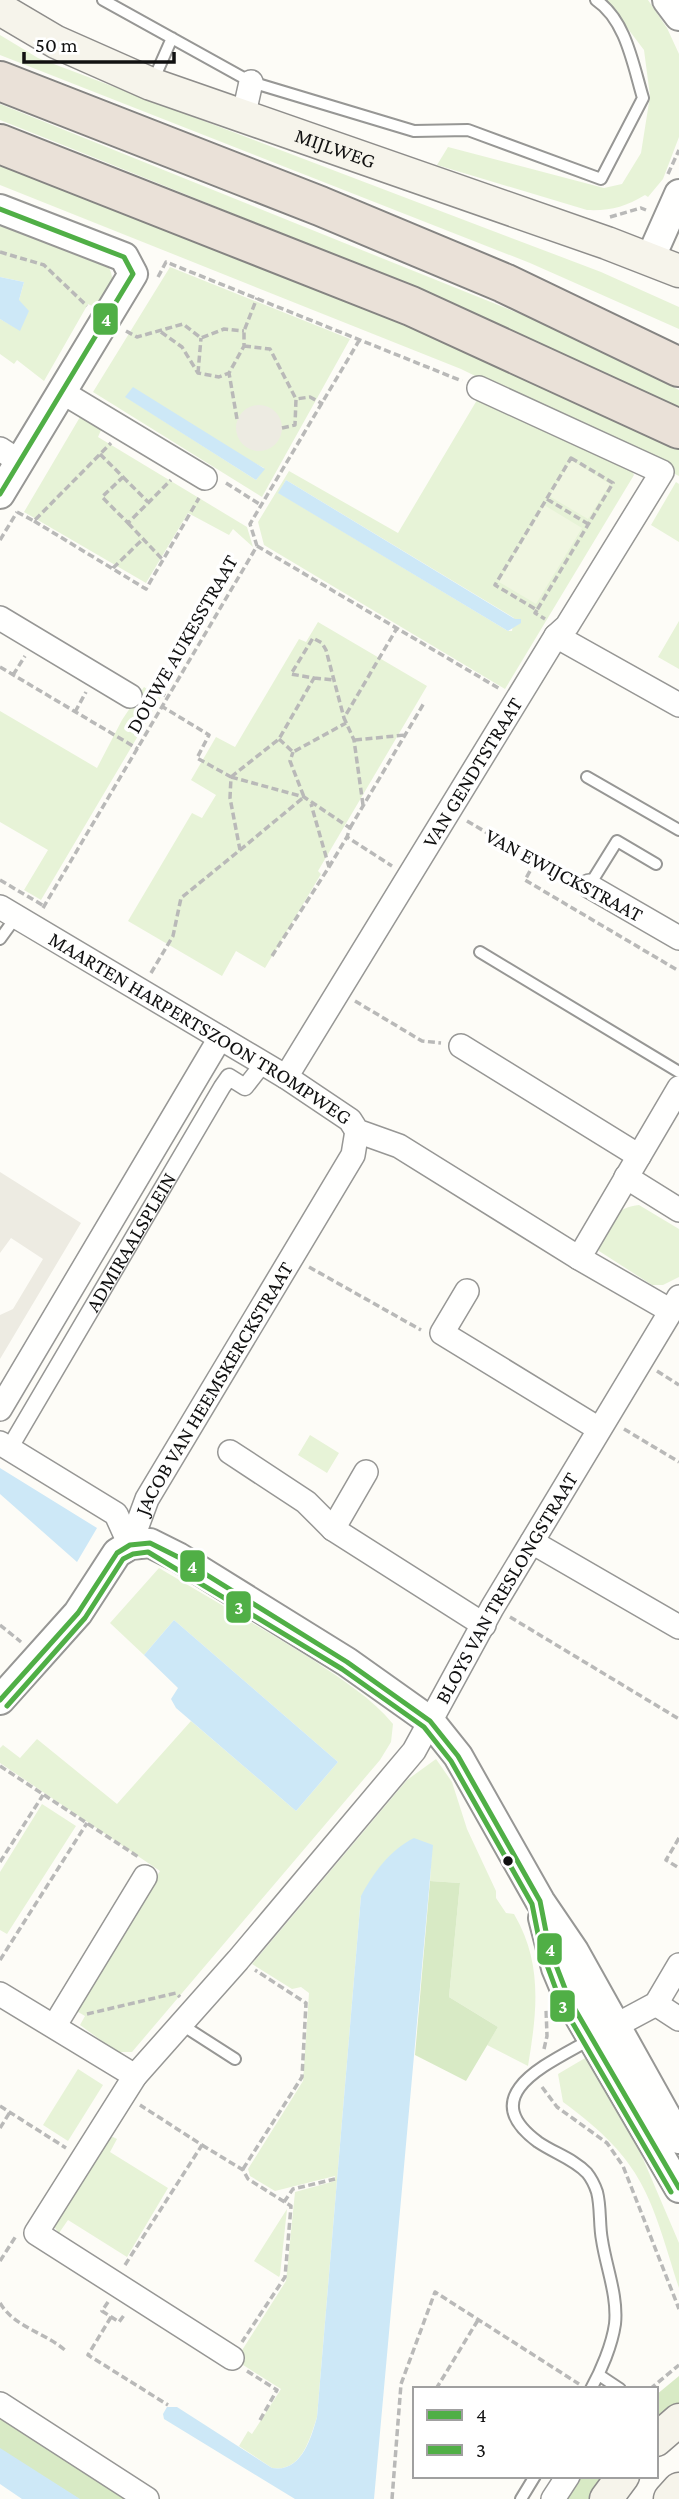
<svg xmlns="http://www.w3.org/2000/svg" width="679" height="2499" font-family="'Crimson Pro',serif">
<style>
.green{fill:#e7f3d7;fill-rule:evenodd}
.forest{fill:#d8eac5}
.pitch{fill:#f0f6e1}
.plaza{fill:#edebe2}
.water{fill:#cde8f7}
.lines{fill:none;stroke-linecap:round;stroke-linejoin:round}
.service-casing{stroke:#979795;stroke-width:14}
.pedestrian-casing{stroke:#979795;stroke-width:19}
.minor-casing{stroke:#979795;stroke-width:26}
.tertiary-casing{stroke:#979795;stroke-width:32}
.secondary-casing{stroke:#8e8d8b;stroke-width:35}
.motorway-casing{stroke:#858482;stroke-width:42}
.path{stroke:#b9b9b8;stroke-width:3.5;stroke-dasharray:7 3.5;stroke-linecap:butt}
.service{stroke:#fffffe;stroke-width:10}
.pedestrian{stroke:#fffffe;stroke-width:16}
.minor{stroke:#fffffe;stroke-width:23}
.tertiary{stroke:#fffffe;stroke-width:28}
.secondary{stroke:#f6f4eb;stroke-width:32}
.motorway{stroke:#eae1d8;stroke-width:38}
.bus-1-casing{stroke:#fff;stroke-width:10}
.bus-2-casing{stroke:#fff;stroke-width:10}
.bus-1{stroke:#50af46;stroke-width:5}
.bus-2{stroke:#50af46;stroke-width:5}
.bus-dot{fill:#111;stroke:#fff;stroke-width:2.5}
.labels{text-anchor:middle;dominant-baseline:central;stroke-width:7;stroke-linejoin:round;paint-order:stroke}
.street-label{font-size:21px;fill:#111;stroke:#fff}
.line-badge{stroke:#fff;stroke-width:2.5}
.badge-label{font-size:19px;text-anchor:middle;font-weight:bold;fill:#fff}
</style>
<rect width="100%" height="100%" fill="#fdfcf7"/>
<path class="green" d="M606,0H648L667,28L679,54V137L663,179L648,197L645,195C625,207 610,211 587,210L437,165L448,147L604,188L622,184L641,153L650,96L644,50Z
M0,35L38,58L601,272L679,307V329L530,263L0,55Z
M0,104L550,326L679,390V407C456,303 229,211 0,120Z
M0,153L679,435V476L461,369L0,185Z
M0,222L107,264C118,282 110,293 100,310L88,304L44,381L17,360L14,364L0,354V319L20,330L19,300L24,282L0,277Z
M170,267L350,339L262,497L93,392ZM126,397L264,468V469L256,480Z
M480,395L628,460L634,475L505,689L264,545L258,522L289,471L398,533ZM286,480L514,618L512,631H508L279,493Z
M80,417L101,430L98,437L247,527L253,547L233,529L229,535L188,513L146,583L24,512Z
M676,482L679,484V542L651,525Z
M679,621V669L658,657Z
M318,622L427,686L318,871L321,874L265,968L236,951L222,976L128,921L192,813L202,818L216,795L191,780L216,737L235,747L299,639L306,642Z
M144,687L161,697L41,900L24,890L48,850L0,822V711L97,768L122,720Z
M639,1205L679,1229V1277L663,1285H652L599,1251C594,1229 618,1206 639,1205Z
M310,1435L339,1453L327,1473L298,1455Z
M159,1568C210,1598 262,1628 313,1660C341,1679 372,1698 393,1724L391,1742L380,1760L132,2052H117L80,2025L85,2016L73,2009L160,1871L0,1763V1748L3,1745L20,1758L37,1739L117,1804L191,1721L296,1811L338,1762L174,1620L144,1655L110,1623Z
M436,1759L452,1782L467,1829L496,1891V1898L506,1913L514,1914C543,1963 537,2012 528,2066L487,2045L498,2027L449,1997L460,1883L430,1881L432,1845L361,1896L317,2417C310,2439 301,2473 272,2468L239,2446L248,2431L252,2434L281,2389L240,2363L239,2355L286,2281L295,2192L335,2181V2176L275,2191L250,2176L248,2169L303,2081L309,1993L301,1987L292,1989L252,1964L407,1780Z
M42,1804L76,1826L7,1934L0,1930V1872Z
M597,2051L679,2243V2288C650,2196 645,2162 563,2102L558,2074Z
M78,2069L103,2085L68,2141L43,2125Z
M113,2137L117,2139L110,2152L168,2188L127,2257L68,2220L59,2233L55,2228V2218L106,2139Z
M287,2209L280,2275L279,2277L254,2261Z"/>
<path class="forest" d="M430,1881L460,1883L449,1997L498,2027L466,2081L415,2055Z
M679,2376V2406L656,2424V2395Z
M0,2410L136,2499H79L0,2449Z
M578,2476H606L589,2499H563Z"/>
<path class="pitch" d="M571,460L610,484L588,519L549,496Z
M544,505L582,528L536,604L499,582Z"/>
<path class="plaza" d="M236 428a23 23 0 1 1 46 0a23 23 0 1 1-46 0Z
M0,1172L81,1223L0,1359V1315L13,1309L43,1259L11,1238L0,1253Z"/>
<path class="water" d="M0,277L24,282L19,300L29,311L20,331L0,319Z
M133,387L265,469L256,480L125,397Z
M286,480L515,619H521V623L508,631L278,493Z
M0,1468L97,1528L77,1562L0,1494Z
M174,1620L338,1762L296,1811L176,1708L171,1699L178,1688L144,1655Z
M414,1838L433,1845L374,2499H295L164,2419L163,2414L167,2407H177L272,2468C301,2473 311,2439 317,2417L361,1896C374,1872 390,1850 414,1838Z
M0,2448L80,2499H22L0,2484Z"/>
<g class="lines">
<g class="service-casing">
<path id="service" d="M103,0L251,82L414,131L468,130L601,179L643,98C633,65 626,20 596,0
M153,81L172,38
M587,777L679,830
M589,886L617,841L656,864
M0,939L16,917
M480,952L679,1072
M182,2025L235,2059
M591,2039C550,2063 473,2094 538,2142C554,2153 574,2159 587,2173C591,2178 595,2186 597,2192C601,2207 599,2225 602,2240C606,2267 618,2296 615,2324C612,2345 601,2371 591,2389
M599,2375L620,2389
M521,2499L535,2476"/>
</g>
<g class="pedestrian-casing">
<g id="pedestrian">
<path id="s1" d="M9,1449L222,1087L229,1077L245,1087L263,1064"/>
</g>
</g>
<g class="minor-casing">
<g id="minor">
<path d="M243,118L251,82"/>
<path d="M62,392L205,478"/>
<path d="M0,449L20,462"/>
<path d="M0,618L130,696"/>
<path d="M556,636L679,705"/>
<path d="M589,886L679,938"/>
<path id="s2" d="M0,907L286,1077L350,1120L357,1131L399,1146L579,1258"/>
<path d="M461,1046L639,1156"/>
<path id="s3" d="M286,1077L556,636L567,626L662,472L479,388"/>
<path d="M679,1088L579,1258L671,1311L679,1297"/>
<path d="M626,1177L679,1210"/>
<path d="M467,1291L442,1333L599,1429"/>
<path d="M0,1409L220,1038"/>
<path d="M0,1443L116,1514L130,1545"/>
<path d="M230,1452L306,1502L333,1529L484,1625"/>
<path d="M333,1529L366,1472"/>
<path d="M532,1542L679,1627"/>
<path id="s4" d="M130,1545L147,1499L353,1155L357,1131"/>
<path d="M0,1994L135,2076"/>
<path d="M656,2004L679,2019"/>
<path d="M55,2025L145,1877"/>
<path d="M602,2033L656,2004L679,1965"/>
<path id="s5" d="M232,2358L36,2233L135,2076L238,1960L414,1751L492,1608L671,1311"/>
<path d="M0,2404L147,2499"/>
<path d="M553,2499L568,2476"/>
</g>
</g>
<g class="tertiary-casing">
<path id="tertiary" d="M667,0L679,16
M0,209L124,257L133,274L0,494
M650,259L679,194
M0,1700L78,1613L117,1553L130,1545L150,1543L178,1557L347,1662L430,1721L458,1756L540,1901L574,1951L679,2139
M543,1918L556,1968L569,1999L679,2188"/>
</g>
<g class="secondary-casing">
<g id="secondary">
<path id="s6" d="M0,9L56,42L151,84L607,243L679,271"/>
<path d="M656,2440L679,2420"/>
<path d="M606,2499L623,2476"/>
<path d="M670,2499L679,2489"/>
</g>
</g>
<g class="motorway-casing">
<path id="motorway" d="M0,81L320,206L504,283L679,367
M0,144L411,306L679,429"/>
</g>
<path class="path" d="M668,174L679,150
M610,217L641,208L646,210
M0,252L44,265L87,306
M158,277L166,262L462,381
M126,331L137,337L183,324L201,338L224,329L244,331
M161,332L182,347L198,373L219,377L229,373
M244,346L270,349L296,399
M198,373L201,338
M237,419L229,373L244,346V331L257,298
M282,428L295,425L296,399L310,397L323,404
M100,454L123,477L102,497L128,523L171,480
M571,458L613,483L537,610L495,585Z
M123,477L148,502
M226,483L261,505
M547,499L588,524
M17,512L34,521L111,443
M34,521L146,589L199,498
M128,523L163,560
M0,540L17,512
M257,546L500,689
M113,568L143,539
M537,610L535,613L545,619
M0,667L138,749
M13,675L25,656
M314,678L334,680
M150,687L169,698
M75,712L86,692
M279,739L293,752L346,723
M355,740L405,735
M231,777L279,739L314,678L291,674L313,638L322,643L326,650L344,718
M231,777L304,797L350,828L347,837L392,866
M363,805L354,740L344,718L397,628
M467,821L569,881
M350,828L424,703
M240,850L304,797L290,761L293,752
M535,862L525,880L679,971
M329,867L347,837
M0,880L44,906
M43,908L257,546L250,524L360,339
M272,956L329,867L311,804
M151,973L173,936L181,898L240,850L230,798L231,777L197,758L209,735L163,707
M355,1001L422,1041L441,1043
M309,1267L421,1330
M657,1371L679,1385
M624,1429L679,1462
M510,1617L679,1719
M0,1625L21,1642
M0,1766L140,1858
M679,1838L666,1860L679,1868
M0,1862L43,1795
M0,1960L87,1823
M87,2014L176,1993L180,1997
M544,2049L547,2036L546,2008
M542,2087L557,2107L607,2143L623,2166L679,2309
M0,2106L66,2148
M0,2128L10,2112
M202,2145L243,2170L248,2179L291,2206L285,2277L242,2342
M243,2169L302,2077L306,2003L255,1970
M284,2202L293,2189L335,2179
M0,2261L16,2236
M125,2265L202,2145L140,2105
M108,2302L102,2311L119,2322L125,2314
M0,2303C14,2327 46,2333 66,2351
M111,2317L88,2355L168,2405
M247,2371L277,2390L260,2420
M436,2389L478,2320
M650,2389L679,2365
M392,2499L401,2384L435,2292L579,2384"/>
<use href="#service" class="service"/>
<use href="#pedestrian" class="pedestrian"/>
<use href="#minor" class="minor"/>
<use href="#tertiary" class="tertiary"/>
<use href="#secondary" class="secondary"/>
<use href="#motorway" class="motorway"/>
<g class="bus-1-casing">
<path id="bus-1" d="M0,209L124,257L133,274L0,494
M0,1700L78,1613L117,1553L130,1545L150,1543L178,1557L347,1662L430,1721L458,1756L540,1901L549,1947L569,1999L679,2188"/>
</g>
<g class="bus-2-casing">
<path id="bus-2" d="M7,1706L85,1618L123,1559L133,1554L148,1552L342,1669L424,1727L451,1761L532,1904L541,1949L561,2003L671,2192"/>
</g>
<use href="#bus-1" class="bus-1"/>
<use href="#bus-2" class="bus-2"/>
</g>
<circle class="bus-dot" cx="508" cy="1861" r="6"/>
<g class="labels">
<g class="street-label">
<text stroke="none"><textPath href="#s6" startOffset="364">MIJLWEG</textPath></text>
<text transform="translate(182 644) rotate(-60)">DOUWE AUKESSTRAAT</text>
<text stroke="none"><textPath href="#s3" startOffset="357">VAN GENDTSTRAAT</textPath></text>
<text transform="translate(564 875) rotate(28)">VAN EWIJCKSTRAAT</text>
<text stroke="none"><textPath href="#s2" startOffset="234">MAARTEN HARPERTSZOON TROMPWEG</textPath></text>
<text stroke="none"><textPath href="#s1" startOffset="240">ADMIRAALSPLEIN</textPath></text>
<text stroke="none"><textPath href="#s4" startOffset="178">JACOB VAN HEEMSKERCKSTRAAT</textPath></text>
<text stroke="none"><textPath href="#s5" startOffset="1034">BLOYS VAN TRESLONGSTRAAT</textPath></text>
</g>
</g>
<g class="line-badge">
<rect x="92" y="302" width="27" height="34" rx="7" fill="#50af46"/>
<rect x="179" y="1549" width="27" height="34" rx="7" fill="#50af46"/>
<rect x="225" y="1590" width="27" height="34" rx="7" fill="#50af46"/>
<rect x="536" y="1932" width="27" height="34" rx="7" fill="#50af46"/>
<rect x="549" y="1989" width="27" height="34" rx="7" fill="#50af46"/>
</g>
<g class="badge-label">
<text x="106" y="326">4</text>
<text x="192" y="1573">4</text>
<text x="239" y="1614">3</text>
<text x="550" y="1956">4</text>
<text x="563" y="2013">3</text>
</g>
<rect x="413" y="2387" width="245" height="91" fill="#ffffff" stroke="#a0a0a0" stroke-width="2"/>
<rect x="427" y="2410" width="35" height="10" fill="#50af46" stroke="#a0a0a0" stroke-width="2"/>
<text x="476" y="2422" font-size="21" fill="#111111">4</text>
<rect x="427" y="2445" width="35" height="10" fill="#50af46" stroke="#a0a0a0" stroke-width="2"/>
<text x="476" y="2457" font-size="21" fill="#111111">3</text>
<path d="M24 52v10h150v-10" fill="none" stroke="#111111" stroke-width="3.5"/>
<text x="35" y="52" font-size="21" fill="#111111" stroke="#ffffff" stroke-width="5" paint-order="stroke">50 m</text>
</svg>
